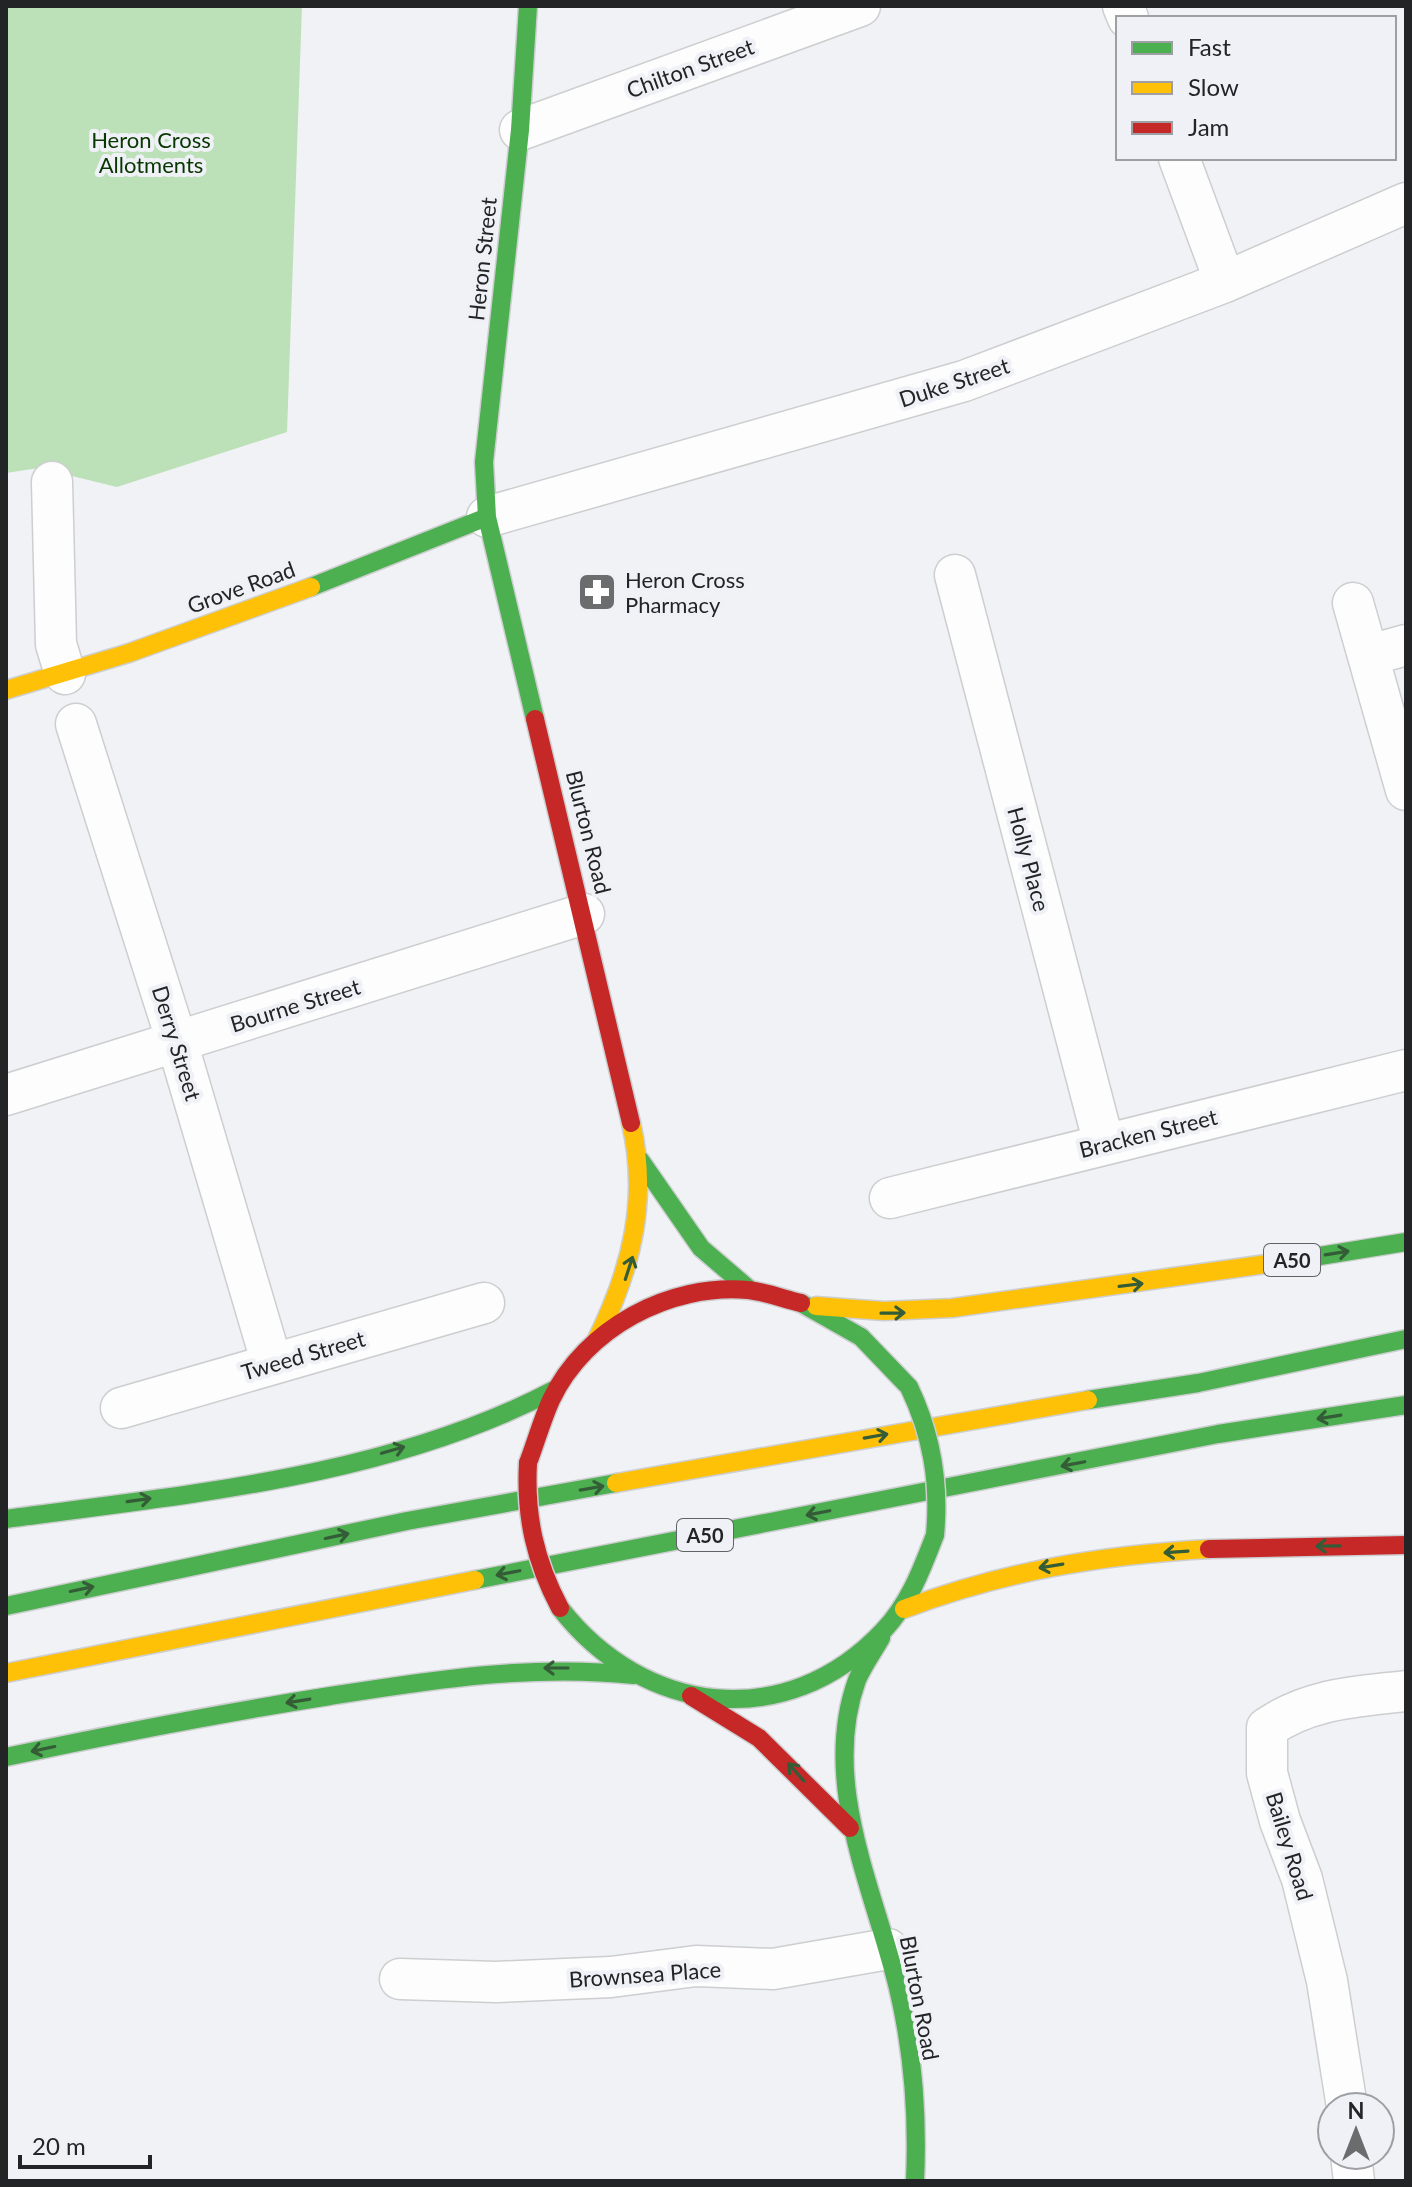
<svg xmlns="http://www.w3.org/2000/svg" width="1412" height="2187" font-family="Lato,sans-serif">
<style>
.green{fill:#bce0b7}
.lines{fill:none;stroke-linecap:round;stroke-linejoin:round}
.street-casing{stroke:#cdced0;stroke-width:43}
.fast-casing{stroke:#cdced0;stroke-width:21}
.slow-casing{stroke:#cdced0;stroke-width:21}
.jam-casing{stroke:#cdced0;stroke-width:21}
.street{stroke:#fdfdfe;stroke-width:40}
.fast{stroke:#4caf50;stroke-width:18}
.slow{stroke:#ffc107;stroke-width:18}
.jam{stroke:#c62828;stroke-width:18}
.fast-bridge-casing{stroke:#cdced0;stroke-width:21;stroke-linecap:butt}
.jam-bridge-casing{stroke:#cdced0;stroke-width:21;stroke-linecap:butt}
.fast-bridge{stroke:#4caf50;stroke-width:18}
.jam-bridge{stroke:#c62828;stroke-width:18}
.oneway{stroke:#335c37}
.labels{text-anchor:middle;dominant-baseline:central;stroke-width:8;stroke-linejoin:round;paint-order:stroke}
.shield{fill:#eff1f7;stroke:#606265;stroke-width:2}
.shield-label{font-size:20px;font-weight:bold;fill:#232426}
.street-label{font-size:22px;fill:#232426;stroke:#eff1f7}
.park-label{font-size:22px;fill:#093700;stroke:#eff1f7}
.poi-label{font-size:22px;fill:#232426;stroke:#eff1f7;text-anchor:start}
</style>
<rect width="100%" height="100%" fill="#f1f2f5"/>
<path class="green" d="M6,6H302L287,432L117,487L39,468L6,473Z"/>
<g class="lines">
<g class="street-casing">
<path id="street" d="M1123,6L1128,18
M520,130L860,6
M1179,158L1225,282
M52,482L56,644L65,674
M487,517L964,381L1225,282L1406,203
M955,575L1104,1144
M1353,603L1406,790
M1370,655L1406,645
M76,724L177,1042L272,1364
M6,1095L584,914
M890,1198L1406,1070
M121,1408L484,1303
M400,1979L496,1982L611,1977L696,1966L773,1969L888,1949
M1347,2107L1327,1981L1302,1879L1280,1821L1267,1773V1728C1310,1698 1356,1697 1406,1691
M1351,2155L1354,2181"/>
</g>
<g class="fast-casing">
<path id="fast" d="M528,6L520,130L484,462L487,517L535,719
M311,587L487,517
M640,1160L701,1248L750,1290
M1295,1260L1406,1242
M801,1303L861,1337L909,1387
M1088,1400L1198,1383L1406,1339
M6,1519C189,1494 388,1477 554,1390
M475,1580L1218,1434L1406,1405
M6,1606L407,1521L616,1483
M560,1608C643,1715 786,1734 883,1631C909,1604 922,1569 935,1535
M881,1638C873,1652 863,1666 857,1680C820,1782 874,1889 898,1988C913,2051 918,2116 915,2181
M6,1757C114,1734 222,1713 330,1696C432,1680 531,1664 634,1675"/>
</g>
<g class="slow-casing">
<path id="slow" d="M6,690L129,653L311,587
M816,1306L884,1311L952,1308L1295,1260
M597,1339C631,1270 649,1200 631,1123
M616,1483L1088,1400
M904,1609C1004,1571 1102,1555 1209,1549
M6,1673L475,1580"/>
</g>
<g class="jam-casing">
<path id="jam" d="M535,719L631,1123
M528,1463C536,1442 542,1420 551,1400C585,1328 670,1283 748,1290C766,1292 784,1299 801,1303
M1209,1549L1406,1545
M691,1696L759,1738L850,1828"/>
</g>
<use href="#street" class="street"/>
<use href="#fast" class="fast"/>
<use href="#slow" class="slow"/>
<use href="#jam" class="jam"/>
<g class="fast-bridge-casing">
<path id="fast-bridge" d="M909,1387C932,1435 940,1482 935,1535"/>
</g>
<g class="jam-bridge-casing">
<path id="jam-bridge" d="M528,1463C525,1516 535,1561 560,1608"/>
</g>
<use href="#fast-bridge" class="fast-bridge"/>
<use href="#jam-bridge" class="jam-bridge"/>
</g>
<defs><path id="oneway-shaft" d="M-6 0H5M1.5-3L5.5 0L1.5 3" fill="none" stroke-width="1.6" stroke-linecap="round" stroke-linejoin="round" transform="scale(2)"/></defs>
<g class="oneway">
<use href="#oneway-shaft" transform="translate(1337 1253) rotate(-9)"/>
<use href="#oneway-shaft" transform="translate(629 1268) rotate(-72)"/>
<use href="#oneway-shaft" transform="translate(1131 1285) rotate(-7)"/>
<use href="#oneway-shaft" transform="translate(893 1313) rotate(-1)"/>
<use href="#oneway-shaft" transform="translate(1329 1417) rotate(171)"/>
<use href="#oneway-shaft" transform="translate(876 1436) rotate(-10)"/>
<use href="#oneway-shaft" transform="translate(393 1450) rotate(-16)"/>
<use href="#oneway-shaft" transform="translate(1073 1464) rotate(169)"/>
<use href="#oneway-shaft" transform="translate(592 1488) rotate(-10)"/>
<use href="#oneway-shaft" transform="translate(139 1500) rotate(-8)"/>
<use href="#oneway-shaft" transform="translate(818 1513) rotate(169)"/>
<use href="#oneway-shaft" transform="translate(337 1536) rotate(-12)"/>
<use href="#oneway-shaft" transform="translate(1328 1546) rotate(179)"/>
<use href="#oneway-shaft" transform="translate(1176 1552) rotate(176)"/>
<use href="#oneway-shaft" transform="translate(1051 1566) rotate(171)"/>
<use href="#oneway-shaft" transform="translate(508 1573) rotate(169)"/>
<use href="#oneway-shaft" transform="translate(82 1589) rotate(-12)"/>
<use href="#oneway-shaft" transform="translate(556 1668) rotate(180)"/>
<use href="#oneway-shaft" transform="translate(298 1701) rotate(171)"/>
<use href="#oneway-shaft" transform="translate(43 1749) rotate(168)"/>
<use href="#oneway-shaft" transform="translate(796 1772) rotate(-131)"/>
</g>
<defs>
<g id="pharmacy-square" transform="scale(2)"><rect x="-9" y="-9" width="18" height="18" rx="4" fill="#6b6c6e" stroke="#eff1f7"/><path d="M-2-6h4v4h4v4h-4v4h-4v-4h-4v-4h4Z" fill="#fff"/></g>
</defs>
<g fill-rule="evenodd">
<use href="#pharmacy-square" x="597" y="592"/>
</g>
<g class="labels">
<g class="shield">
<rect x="1264" y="1244" width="56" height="32" rx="6"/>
<rect x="677" y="1519" width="56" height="32" rx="6"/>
</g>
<g class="shield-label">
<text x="1292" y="1260">A50</text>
<text x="705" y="1535">A50</text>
</g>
<g class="street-label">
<text transform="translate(690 68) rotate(-20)">Chilton Street</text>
<text transform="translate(482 259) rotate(-84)">Heron Street</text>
<text transform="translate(954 382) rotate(-18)">Duke Street</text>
<text transform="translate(241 587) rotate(-20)">Grove Road</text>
<text transform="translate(589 832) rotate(76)">Blurton Road</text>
<text transform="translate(1029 859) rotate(75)">Holly Place</text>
<text transform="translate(295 1005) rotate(-17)">Bourne Street</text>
<text transform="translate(177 1043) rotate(73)">Derry Street</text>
<text transform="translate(1148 1133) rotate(-14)">Bracken Street</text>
<text transform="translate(303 1355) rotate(-16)">Tweed Street</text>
<text transform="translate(1290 1846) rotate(73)">Bailey Road</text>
<text transform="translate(645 1974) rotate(-4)">Brownsea Place</text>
<text transform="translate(920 1998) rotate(79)">Blurton Road</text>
</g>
<g class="park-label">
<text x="151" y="139">Heron Cross<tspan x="151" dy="25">Allotments</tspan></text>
</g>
<g class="poi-label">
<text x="625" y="579">Heron Cross<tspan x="625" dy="25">Pharmacy</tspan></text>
</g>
</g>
<rect width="1412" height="2187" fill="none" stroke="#232426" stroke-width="16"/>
<rect x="1116" y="16" width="280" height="144" fill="#eff1f7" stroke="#9d9fa3" stroke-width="2"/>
<rect x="1132" y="42" width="40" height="12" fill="#4caf50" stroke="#9d9fa3" stroke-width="2"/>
<text x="1188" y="56" font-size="24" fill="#232426">Fast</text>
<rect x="1132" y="82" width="40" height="12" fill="#ffc107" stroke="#9d9fa3" stroke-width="2"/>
<text x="1188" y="96" font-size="24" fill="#232426">Slow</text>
<rect x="1132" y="122" width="40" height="12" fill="#c62828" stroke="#9d9fa3" stroke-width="2"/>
<text x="1188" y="136" font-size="24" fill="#232426">Jam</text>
<g transform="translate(1356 2131)"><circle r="38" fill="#eff1f7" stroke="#9d9fa3" stroke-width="2"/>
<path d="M0-6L14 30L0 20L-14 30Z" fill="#6b6c6e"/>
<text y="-12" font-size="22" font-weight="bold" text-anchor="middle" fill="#232426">N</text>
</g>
<path d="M20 2155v12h130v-12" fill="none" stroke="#232426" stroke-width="4"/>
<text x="32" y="2155" font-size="24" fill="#232426" stroke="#eff1f7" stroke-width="6" paint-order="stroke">20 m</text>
</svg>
